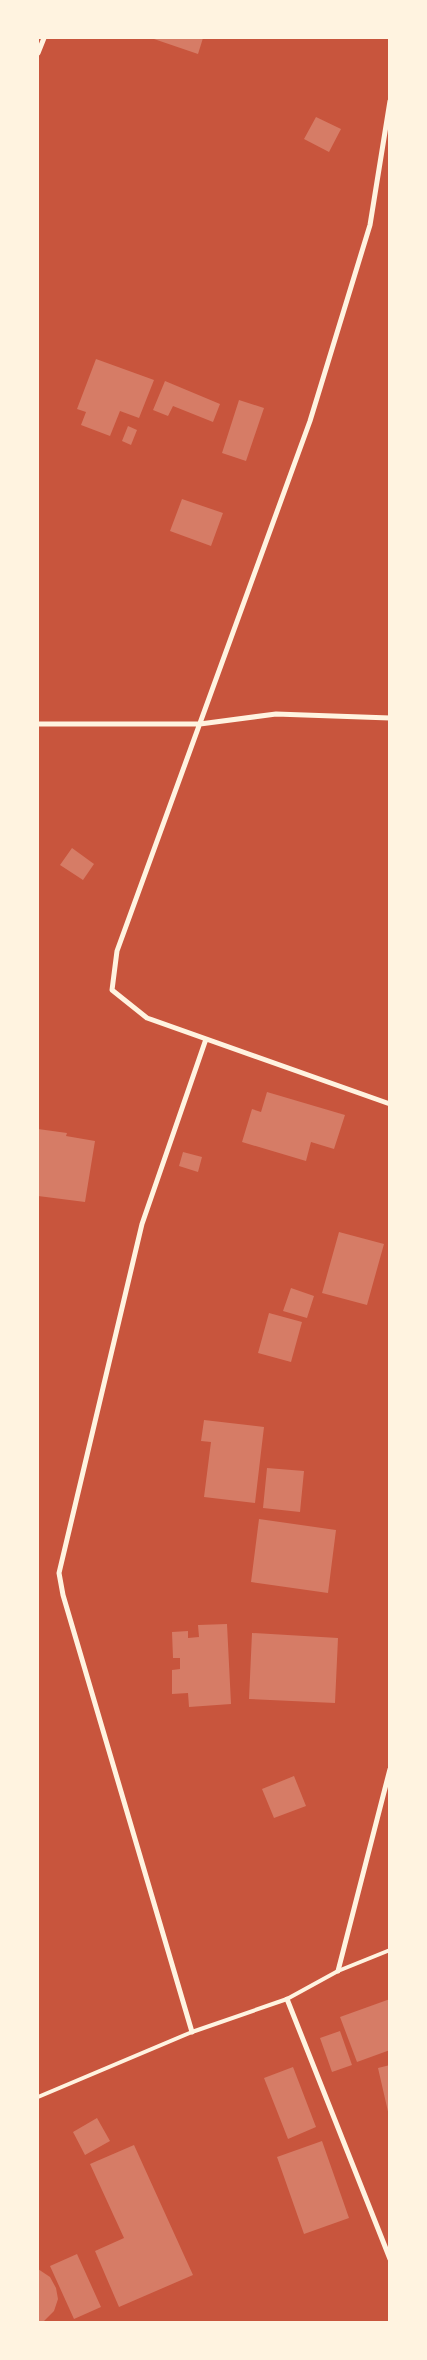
<svg xmlns="http://www.w3.org/2000/svg" width="427" height="2360" font-family="Arial,sans-serif">
<style>
.building{fill:#d67c66}
.lines{fill:none;stroke-linecap:round;stroke-linejoin:round}
.service{stroke:#fff3e0;stroke-width:4}
.minor{stroke:#fff3e0;stroke-width:5}
</style>
<rect width="100%" height="100%" fill="#c8553d"/>
<path class="building" d="M151,38H203L198,54Z
M316,117L341,129L329,152L304,139Z
M96,359L154,380L139,418L120,411L110,436L81,425L86,412L77,409Z
M165,381L220,404L213,422L173,406L168,416L153,410Z
M239,400L264,408L246,461L222,453Z
M128,426L137,430L131,445L122,441Z
M182,499L223,513L211,546L170,531Z
M72,848L94,864L83,880L60,865Z
M267,1092L345,1115L334,1149L311,1142L306,1161L242,1142L252,1109L261,1112Z
M38,1129L67,1133L66,1136L95,1141L85,1202L38,1196Z
M183,1152L202,1157L198,1172L179,1166Z
M339,1232L384,1244L367,1305L322,1293Z
M291,1288L314,1296L307,1318L283,1311Z
M269,1313L302,1322L291,1362L258,1353Z
M204,1420L264,1427L255,1503L204,1497L211,1442L201,1441Z
M267,1468L304,1471L300,1512L263,1508Z
M259,1519L336,1530L328,1593L251,1582Z
M227,1624L231,1704L189,1707L188,1693L172,1694V1670L180,1669V1658H173L172,1632L188,1631V1638L199,1637L198,1625Z
M252,1633L338,1638L335,1703L249,1699Z
M294,1776L306,1806L274,1818L262,1789Z
M390,1999V2050L357,2062L340,2017Z
M340,2031L352,2065L332,2072L320,2038Z
M390,2065V2116H389L378,2068Z
M293,2067L316,2127L288,2139L264,2078Z
M97,2118L110,2141L85,2155L73,2132Z
M322,2141L349,2218L304,2234L277,2157Z
M134,2145L193,2275L119,2307L95,2251L124,2238L90,2164Z
M77,2254L101,2307L74,2319L50,2266Z
M38,2269L50,2277L56,2288L58,2299L54,2311L43,2322H38Z"/>
<g class="lines">
<path class="service" d="M38,2097L192,2032L287,1999L338,1971L390,1950"/>
<path class="minor" d="M38,53L44,38
M390,101L370,225L310,421L117,951L112,990L147,1018L390,1104
M38,724H200L276,714L390,718
M338,1971L390,1769
M287,1999L390,2259
M192,2032L63,1595L59,1573L142,1224L206,1039"/>
</g>
<rect width="427" height="2360" fill="none" stroke="#fff3e0" stroke-width="78"/>
</svg>
